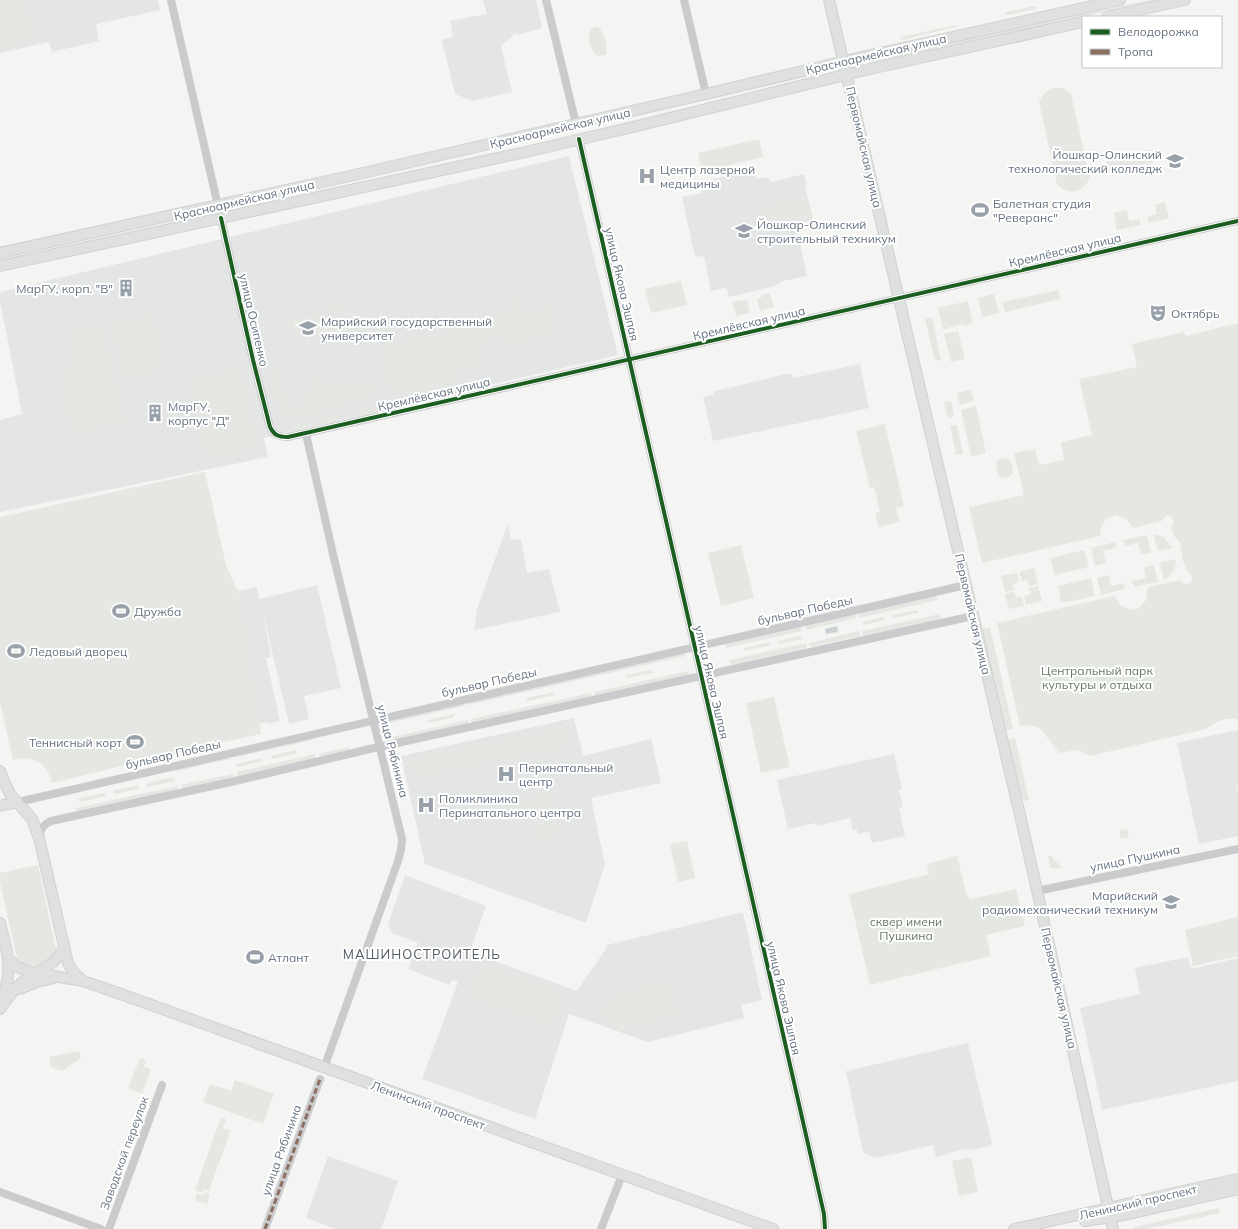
<svg xmlns="http://www.w3.org/2000/svg" width="1238" height="1229" font-family="Mulish,sans-serif">
<style>
.built{fill:#e4e6e6}
.green{fill:#e4e7e2}
.water{fill:#cbd1d5}
.lines{fill:none;stroke-linecap:round;stroke-linejoin:round}
.major-casing{stroke:#d0d1d1;stroke-width:12}
.minor{stroke:#cacbcd;stroke-width:8}
.major{stroke:#dfe0e0;stroke-width:10}
.quiet{stroke:#8d6e63;stroke-width:3;stroke-dasharray:6 3;stroke-linecap:butt}
.cycleway-casing{stroke:#fff;stroke-width:6}
.cycleway{stroke:#1b5e20;stroke-width:4}
.labels{text-anchor:middle;dominant-baseline:central;stroke-width:4;stroke-linejoin:round;paint-order:stroke}
.street-label{font-size:12px;fill:#667382;stroke:#fff}
.poi-label{font-size:12px;fill:#667382;stroke:#fff;text-anchor:start}
.park-label{font-size:12px;fill:#677965;stroke:#fff}
.neighbourhood-label{font-size:13px;letter-spacing:1px;fill:#545c67;stroke:#fff}
</style>
<rect width="100%" height="100%" fill="#f4f5f3"/>
<path class="built" d="M0,0H158L160,10L96,24L99,41L52,52L49,42L0,53Z
M483,0H536L542,28L518,35L516,33L501,46L512,92L472,101L455,94L442,40L453,37L450,21L487,14Z
M569,156L618,355L264,438L268,457L0,512V420L22,414L0,301V292Z
M754,170L756,179L769,177L771,182L804,174L807,185L805,186L813,220L796,224L807,276L783,281L775,286L729,297L726,288L711,291L704,256L695,257L682,197L702,193L700,182Z
M860,364L869,408L814,420L713,441L703,397L714,395L715,391L791,373L793,378Z
M508,523L511,540L521,539L527,573L549,569L560,612L474,630L477,609Z
M317,585L341,688L304,696L309,719L289,724L262,609L271,657L266,658L280,721L268,724L267,722L259,724L246,631L238,591L257,587L259,599Z
M574,718L583,756L651,739L661,783L591,798L605,864L586,923L425,864L401,756Z
M1238,730V785H1236L1238,795V836L1199,844L1177,743Z
M894,754L902,789L899,790L903,807L899,808L905,836L872,843L869,832L858,834L857,830H853L850,818L817,826L816,823L788,829L777,780Z
M405,875L486,906L470,952L577,991L605,950L607,945L743,912L762,1000L741,1005L744,1018L648,1042L569,1014L535,1119L422,1079L458,982L452,980L450,985L408,969L418,943L392,933L388,924Z
M1188,957L1191,969L1238,958V1081L1102,1110L1080,1008L1140,994L1135,968Z
M968,1043L992,1143L989,1146L970,1150L966,1149L948,1153L946,1155L936,1157L933,1145L877,1158L863,1153L846,1071Z
M328,1156L398,1181L381,1229H336L306,1218Z"/>
<path class="green" d="M0,0H25L34,41L0,49Z
M1149,0H1160L870,63V60Z
M1035,6L1037,7L1036,9L1007,15L1005,14L1006,12Z
M955,25L957,26L955,27L902,40L900,39L901,37Z
M594,27H598C604,32 609,48 605,55L597,56C590,50 587,37 590,29Z
M1052,88H1063L1071,94L1090,178C1083,193 1068,196 1057,184L1039,102L1044,93Z
M759,139L763,157L702,172L698,153Z
M1148,150L1153,151L1156,155L1155,160L1151,163L1109,171L1106,167V162L1108,159Z
M808,197L813,220L761,232L756,208Z
M1165,202L1169,218L1149,223L1147,217L1157,214L1155,204Z
M1127,210L1129,221L1139,219L1141,225L1117,230L1114,213Z
M681,281L687,305L651,313L645,289Z
M518,289L523,310L532,311L545,307V301L550,305L549,321L554,327L550,334H537L523,344L506,346L503,344V336L477,343L483,366L481,368C464,369 461,366 454,383L396,396L388,388L384,370L387,368L383,343L481,325L489,319L507,312L508,294Z
M1058,290L1060,299L1005,312L1002,302Z
M770,293L774,307L760,311L757,299L762,297L761,295Z
M994,294L999,313L982,317L978,298Z
M742,300L745,301L747,300L750,313L736,316L732,302Z
M344,301L347,303L349,308L336,312L331,308L326,307V305Z
M968,301L973,324L964,326L962,324L947,328V329L943,330L938,308Z
M323,305L324,309L320,312L318,319L290,329L288,323L315,313L319,308Z
M349,311L351,317H349L350,323H352V326L346,331L336,333L333,325L336,321L337,315Z
M153,314L166,370L122,380L110,324Z
M932,317L941,360L935,361L925,319Z
M320,321L324,325L329,326L333,337L325,339L324,333L294,339L293,331Z
M102,322L127,422L73,435L60,383L76,353L70,330Z
M1238,323V719C1225,717 1216,722 1206,729L1090,756L1078,750L1059,753L1040,728L1029,725L1020,726L997,623L1114,596L1120,605L1131,610L1139,608L1146,600L1148,587L1181,580L1184,584L1190,583L1192,579V576L1188,573L1183,561L1180,543L1174,535L1171,526L1174,522L1173,519L1171,516L1167,515L1164,517L1162,521L1133,528L1127,520L1117,515C1104,518 1102,523 1100,536L982,563L969,507L1024,495L1014,453L1035,449L1039,465L1064,460L1061,442L1092,435L1079,379L1137,367L1132,344L1184,332L1186,336Z
M958,331L965,359L951,362L944,334Z
M240,367L259,448L212,459L204,453L187,379Z
M268,369L281,372L287,401L286,415L289,411L301,410L304,407L307,397V390L311,378L319,377L325,378L324,383L330,386L334,380L356,383L368,380L372,382L376,390L375,396C361,400 355,396 344,408L290,419L286,416L285,420H280Z
M971,389L974,401L960,405L957,393Z
M453,390L455,392L454,394L397,407L394,404L397,402Z
M951,401L954,416L948,418L944,402Z
M380,406L381,409L379,412L291,431L288,429L289,426Z
M976,406L986,453L971,456L961,410Z
M885,424L904,506L896,508L900,522L879,527L875,513L880,512L874,487L870,488L856,431Z
M957,425L963,454L956,455L950,426Z
M1004,458C1012,458 1012,466 1013,472L1010,477L1000,478L998,475L996,463L998,460Z
M205,472L226,565L238,591L246,631L261,734L204,746L52,783C47,763 33,755 13,760L0,703V517Z
M1153,534L1163,537L1173,548L1158,551Z
M1147,535L1151,553L1141,555L1138,543L1125,546L1123,540Z
M1115,542L1116,548L1103,551L1106,563L1095,566L1091,548Z
M741,545L754,598L721,606L708,553Z
M1084,550L1089,567L1055,575L1050,558Z
M1176,559C1176,568 1172,575 1164,580L1160,563Z
M1154,565L1158,582L1134,587L1132,581L1146,578L1144,567Z
M1034,568L1038,584L1029,586L1028,580L1022,581L1019,572Z
M1017,573L1019,582L1013,584L1014,590L1005,592L1001,576Z
M1109,575L1111,586L1124,583L1125,589L1101,595L1097,578Z
M1091,578L1095,596L1061,603L1058,586Z
M1038,586L1042,601L1026,605L1024,596L1031,594L1029,588Z
M1014,592L1016,598L1022,597L1024,606L1009,609L1005,594Z
M936,595L937,600L859,618L858,612Z
M918,610V613L893,618L892,615Z
M855,613L856,618L806,630L805,625Z
M940,614L941,619L863,636L862,631Z
M884,617L885,620L863,625L862,622Z
M801,625L802,631L726,648L725,643Z
M990,627L1013,729L1005,730L982,629Z
M859,631L860,636L810,647L809,643Z
M801,636L802,639L779,644L778,641Z
M771,642V645L745,651L744,648Z
M806,643L807,648L731,665L730,660Z
M685,652V656L468,705L467,701Z
M652,670L653,673L627,678V675Z
M688,671L689,675L595,696L594,692Z
M554,692L555,695L527,701V698Z
M591,693L592,696L472,723L471,719Z
M774,697L790,767L761,773L746,703Z
M464,702L465,706L389,723L388,719Z
M454,714V717L429,723L428,720Z
M468,720L469,724L393,741L392,737Z
M565,726L570,746L413,779L409,759Z
M312,736L313,740L233,758L232,754Z
M1015,738L1029,800L1024,801L1018,790L1007,742L1008,739Z
M349,747L350,751L320,758L319,754Z
M296,750L297,753L272,759L271,756Z
M315,754L316,759L238,777L237,772Z
M229,755L230,759L177,771L176,767Z
M262,758L263,761L237,767L236,764Z
M233,774L234,778L181,790V785Z
M174,777L175,781L147,787V783Z
M138,785L139,789L114,794L113,791Z
M177,786L178,790L77,812L76,808Z
M549,792L559,836L535,841L529,815L511,819L507,801Z
M105,793L106,796L80,802L79,798Z
M1127,829L1129,837L1121,839L1119,831Z
M687,841L695,878L678,882L670,844Z
M957,856L967,896L971,899L1016,889L1025,926L986,935L991,956L870,985L849,894L929,874L927,864Z
M1048,856H1051L1062,868L1057,869L1054,868L1051,869Z
M38,865L56,950C50,967 30,972 17,958L0,883V873Z
M1238,917V956L1193,966L1185,930Z
M747,957L750,973L746,975L742,958Z
M481,963L503,971L491,1005L469,997Z
M504,971L566,993L554,1028L491,1005Z
M670,980L679,1015L620,1030L601,1017L609,996Z
M79,1051L81,1058L62,1071L51,1067L49,1057Z
M140,1058L146,1060L144,1066L151,1069L142,1094L128,1088Z
M235,1080L274,1094L263,1124L203,1102L210,1084L231,1091Z
M221,1117L226,1119L223,1128L231,1130L209,1191L204,1189L203,1193L195,1190Z
M971,1157L978,1192L959,1196L952,1161Z
M205,1192L210,1194L207,1204L195,1200L197,1193L204,1196Z
M1219,1208L1220,1213L1147,1229H1134V1227Z"/>
<path class="water" d="M837,626L838,632L826,634L825,629Z"/>
<g class="lines">
<g class="major-casing">
<path id="major" d="M829,0L1023,828L1113,1229
M1107,17L1185,0
M0,253L350,176L706,94L862,57L1120,0
M0,266L530,151L637,126L865,70L1083,22
M0,771L4,781L10,794L32,819L39,838L68,963L74,973L83,981
M0,806L18,802
M0,923C4,940 10,958 8,975C7,985 4,994 2,1003
M8,958L16,966L29,972L83,981L118,993L773,1229
M20,989L37,982L54,978
M0,1009C7,999 14,988 24,981C40,968 53,968 64,948
M1085,1221L1124,1215L1238,1189
M1014,1229C1089,1213 1163,1195 1238,1179"/>
</g>
<path class="minor" d="M171,0L218,206
M546,0L576,124
M684,0L706,94
M579,139L824,1214L825,1229
M221,218L253,360L270,427C274,435 278,437 288,437L1238,221
M306,434L333,554L402,839L401,850L398,861L324,1068
M18,802L966,585
M39,838C40,829 43,825 51,821L231,782L370,749L973,616
M1037,891L1238,849
M0,1192L101,1229
M109,1229L162,1085
M265,1229L320,1079
M601,1229L622,1175"/>
<use href="#major" class="major"/>
<path class="quiet" d="M265,1229L320,1079"/>
<g class="cycleway-casing">
<path id="cycleway" d="M579,139L824,1214L825,1229
M221,218L253,360L270,427C274,435 278,437 288,437L1238,221"/>
</g>
<use href="#cycleway" class="cycleway"/>
</g>
<defs>
<g id="university-bare" transform="scale(1.38)"><path d="M0-5L7-2L0 1L-7-2ZM-4 1L0 2.5L4 1V4Q0 6-4 4Z" fill="#98a0aa" stroke="#fff" stroke-width="2.5" paint-order="stroke"/></g>
<g id="hospital-bare" transform="scale(1.38)"><path d="M-5-5h3v3.5h4V-5h3V5h-3V1.5h-4V5h-3Z" fill="#98a0aa" stroke="#fff" stroke-width="2.5" paint-order="stroke"/></g>
<g id="stadium-bare" transform="scale(1.38)"><path d="M0-5a6.5 5 0 1 0 0 10a6.5 5 0 1 0 0-10ZM-3.5-1.8h7v3.6h-7Z" fill="#98a0aa" stroke="#fff" stroke-width="2.5" paint-order="stroke"/></g>
<g id="building-bare" transform="scale(1.38)"><path d="M-4-6H4V6H1V3H-1V6H-4ZM-2.5-4.3h1.7v1.8h-1.7ZM.8-4.3h1.7v1.8H.8ZM-2.5-1h1.7V.8h-1.7ZM.8-1h1.7V.8H.8Z" fill="#98a0aa" stroke="#fff" stroke-width="2.5" paint-order="stroke"/></g>
<g id="theatre-bare" transform="scale(1.38)"><path d="M-5-5.5Q0-4 5-5.5V0Q5 5 0 6Q-5 5-5 0ZM-3.3-2.5H-1v1.5H-3.3ZM1-2.5H3.3v1.5H1ZM-2.8 1Q0 5.5 2.8 1Z" fill="#98a0aa" stroke="#fff" stroke-width="2.5" paint-order="stroke"/></g>
</defs>
<g fill-rule="evenodd">
<use href="#university-bare" x="1175" y="161"/>
<use href="#hospital-bare" x="647" y="176"/>
<use href="#stadium-bare" x="980" y="210"/>
<use href="#university-bare" x="744" y="231"/>
<use href="#building-bare" x="126" y="288"/>
<use href="#theatre-bare" x="1158" y="313"/>
<use href="#university-bare" x="308" y="328"/>
<use href="#building-bare" x="155" y="413"/>
<use href="#stadium-bare" x="121" y="611"/>
<use href="#stadium-bare" x="16" y="651"/>
<use href="#stadium-bare" x="135" y="742"/>
<use href="#hospital-bare" x="506" y="774"/>
<use href="#hospital-bare" x="426" y="805"/>
<use href="#university-bare" x="1171" y="902"/>
<use href="#stadium-bare" x="255" y="957"/>
</g>
<g class="labels">
<g class="street-label">
<text transform="translate(876 54) rotate(-13)">Красноармейская улица</text>
<text transform="translate(560 128) rotate(-13)">Красноармейская улица</text>
<text transform="translate(864 147) rotate(77)">Первомайская улица</text>
<text transform="translate(244 200) rotate(-13)">Красноармейская улица</text>
<text transform="translate(1065 250) rotate(-13)">Кремлёвская улица</text>
<text transform="translate(622 284) rotate(77)">улица Якова Эшпая</text>
<text transform="translate(254 320) rotate(77)">улица Осипенко</text>
<text transform="translate(749 323) rotate(-13)">Кремлёвская улица</text>
<text transform="translate(434 394) rotate(-13)">Кремлёвская улица</text>
<text transform="translate(805 610) rotate(-13)">бульвар Победы</text>
<text transform="translate(973 614) rotate(77)">Первомайская улица</text>
<text transform="translate(489 682) rotate(-13)">бульвар Победы</text>
<text transform="translate(712 682) rotate(77)">улица Якова Эшпая</text>
<text transform="translate(393 751) rotate(76)">улица Рябинина</text>
<text transform="translate(173 754) rotate(-13)">бульвар Победы</text>
<text transform="translate(1135 858) rotate(-12)">улица Пушкина</text>
<text transform="translate(1059 988) rotate(77)">Первомайская улица</text>
<text transform="translate(784 998) rotate(77)">улица Якова Эшпая</text>
<text transform="translate(428 1105) rotate(20)">Ленинский проспект</text>
<text transform="translate(281 1150) rotate(-70)">улица Рябинина</text>
<text transform="translate(124 1153) rotate(-70)">Заводской переулок</text>
<text transform="translate(1138 1202) rotate(-13)">Ленинский проспект</text>
</g>
<g class="poi-label">
<text x="1162" y="154" text-anchor="end">Йошкар-Олинский<tspan x="1162" dy="14">технологический колледж</tspan></text>
<text x="660" y="169">Центр лазерной<tspan x="660" dy="14">медицины</tspan></text>
<text x="993" y="203">Балетная студия<tspan x="993" dy="14">"Реверанс"</tspan></text>
<text x="757" y="224">Йошкар-Олинский<tspan x="757" dy="14">строительный техникум</tspan></text>
<text x="113" y="288" text-anchor="end">МарГУ, корп. "В"</text>
<text x="1171" y="313">Октябрь</text>
<text x="321" y="321">Марийский государственный<tspan x="321" dy="14">университет</tspan></text>
<text x="168" y="406">МарГУ,<tspan x="168" dy="14">корпус "Д"</tspan></text>
<text x="134" y="611">Дружба</text>
<text x="29" y="651">Ледовый дворец</text>
<text x="122" y="742" text-anchor="end">Теннисный корт</text>
<text x="519" y="767">Перинатальный<tspan x="519" dy="14">центр</tspan></text>
<text x="439" y="798">Поликлиника<tspan x="439" dy="14">Перинатального центра</tspan></text>
<text x="1158" y="895" text-anchor="end">Марийский<tspan x="1158" dy="14">радиомеханический техникум</tspan></text>
<text x="268" y="957">Атлант</text>
</g>
<g class="park-label">
<text x="1097" y="670">Центральный парк<tspan x="1097" dy="14">культуры и отдыха</tspan></text>
<text x="906" y="921">сквер имени<tspan x="906" dy="14">Пушкина</tspan></text>
</g>
<g class="neighbourhood-label">
<text x="422" y="954">МАШИНОСТРОИТЕЛЬ</text>
</g>
</g>
<rect x="1082" y="16" width="140" height="52" fill="#ffffff" stroke="#c2c7cd"/>
<rect x="1090" y="29" width="20" height="6" fill="#1b5e20" stroke="#c2c7cd"/>
<text x="1118" y="36" font-size="12" fill="#667382">Велодорожка</text>
<rect x="1090" y="49" width="20" height="6" fill="#8d6e63" stroke="#c2c7cd"/>
<text x="1118" y="56" font-size="12" fill="#667382">Тропа</text>
</svg>
